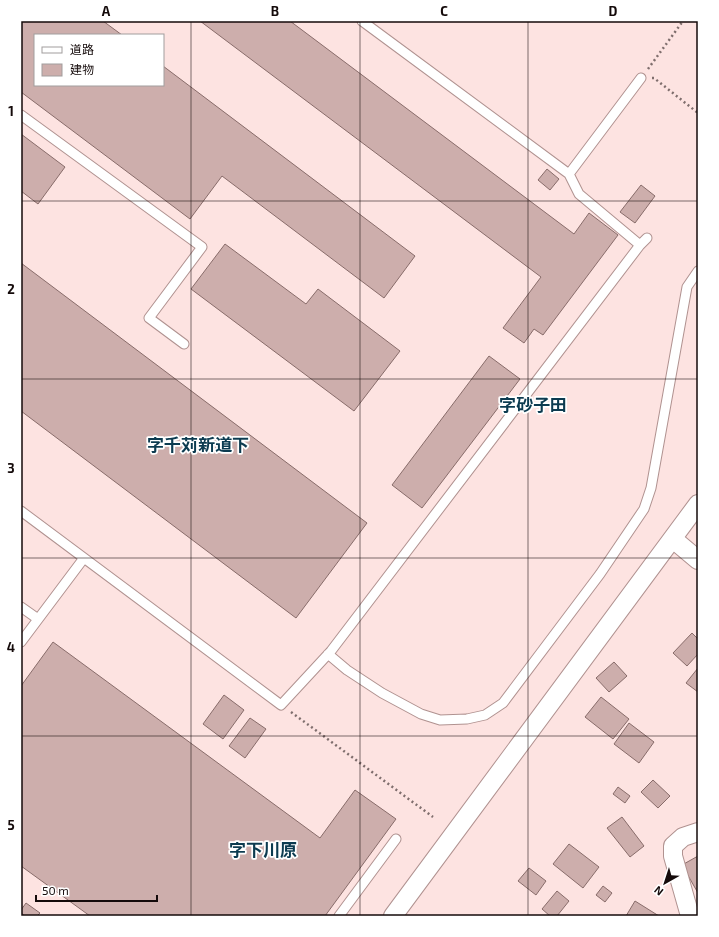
<svg xmlns="http://www.w3.org/2000/svg" width="719" height="937" font-family="'Exo 2','Noto Sans JP',sans-serif">
<style>
.building{fill:#cdaeac;stroke:#886c6a}
.lines{fill:none;stroke-linecap:round;stroke-linejoin:round}
.lane-casing{stroke:#b09290;stroke-width:11}
.street-casing{stroke:#b09290;stroke-width:20}
.path{stroke:#7f6e6d;stroke-width:2.5;stroke-dasharray:2 3;stroke-linecap:butt}
.lane{stroke:#fff;stroke-width:9}
.street{stroke:#fff;stroke-width:18}
.grid{fill:none;stroke:#140a0a;stroke-width:1;stroke-opacity:0.55}
.labels{text-anchor:middle;dominant-baseline:central;stroke-width:3.5;stroke-linejoin:round;paint-order:stroke}
.quarter-label{font-size:17px;font-weight:bold;fill:#0c3b50;stroke:#fff}
.neatline{fill:none;stroke:#140a0a;stroke-width:1.5}
.grid-label{font-size:13px;text-anchor:middle;font-weight:bold;fill:#140a0a}
</style>
<rect width="100%" height="100%" fill="#fde3e1"/>
<path class="building" d="M21,21H103L122,35H35V85H163V66L415,256L384,298L222,176L190,219L21,92Z
M200,21H290L574,234L589,213L618,235L543,335L534,329L524,343L503,328L541,277Z
M21,134L65,167L38,204L21,191Z
M547,169L559,179L550,190L538,180Z
M641,185L655,196L635,223L620,212Z
M225,244L306,304L318,289L400,351L354,411L191,289Z
M21,263L367,523L296,618L21,411Z
M489,356L520,379L422,508L392,485Z
M692,633L698,639V654L687,666L673,653Z
M53,642L320,838L355,790L396,819L325,916H90L21,866V686Z
M614,662L627,676L609,692L596,678Z
M698,668V692L686,683Z
M224,695L244,710L223,739L203,724Z
M601,697L629,719L613,739L585,717Z
M250,718L266,729L245,758L229,746Z
M629,723L654,742L639,763L614,744Z
M653,780L670,796L658,808L641,792Z
M618,787L630,796L625,803L613,794Z
M622,817L644,846L630,857L607,828Z
M569,844L599,867L583,888L553,864Z
M698,856V893L682,865Z
M529,868L546,881L536,895L518,881Z
M603,886L612,893L605,902L596,895Z
M557,891L569,901L557,916H550L542,909Z
M635,901L659,916H626Z
M26,903L40,913L37,916H25L21,913V910Z"/>
<g class="lines">
<g class="lane-casing">
<path id="lane" d="M362,21L569,174L579,194L640,245
M21,115L202,247L149,318L184,344
M569,174L641,78
M21,511L281,705L331,651L640,245L647,238
M21,607L38,619
M21,642L84,558
M328,654L347,670L382,693L421,714L440,720L467,719L485,715L503,703L600,574L644,509L651,488L687,287L698,271
M339,916L396,839"/>
</g>
<g class="street-casing">
<path id="street" d="M673,539L698,560
M393,916L698,504
M690,916L673,856V846L683,837L698,832"/>
</g>
<path class="path" d="M648,69L683,21
M652,78H654L698,113
M291,712L433,817"/>
<use href="#lane" class="lane"/>
<use href="#street" class="street"/>
</g>
<path class="grid" d="M191,21V916M360,21V916M528,21V916M21,201H698M21,379H698M21,558H698M21,736H698"/>
<g class="labels">
<g class="quarter-label">
<text x="533" y="404">字砂子田</text>
<text x="198" y="444">字千苅新道下</text>
<text x="263" y="849">字下川原</text>
</g>
</g>
<rect width="719" height="937" fill="none" stroke="#ffffff" stroke-width="44"/>
<rect x="34" y="34" width="130" height="52" fill="#ffffff" stroke="#a19d9d"/>
<rect x="42" y="47" width="20" height="6" fill="#ffffff" stroke="#a19d9d"/>
<text x="70" y="54" font-size="12" fill="#140a0a">道路</text>
<rect x="42" y="64" width="20" height="12" fill="#cdaeac" stroke="#a19d9d"/>
<text x="70" y="74" font-size="12" fill="#140a0a">建物</text>
<g transform="translate(665 883) rotate(219)" stroke="#ffffff" stroke-width="3" paint-order="stroke">
<path d="M0-3L7 15L0 10L-7 15Z" fill="#140a0a"/>
<text y="-6" font-size="11" font-weight="bold" text-anchor="middle" fill="#140a0a">N</text>
</g>
<path d="M36 895v6h121v-6" fill="none" stroke="#140a0a" stroke-width="2"/>
<text x="42" y="895" font-size="12" fill="#140a0a" stroke="#ffffff" stroke-width="3" paint-order="stroke">50 m</text>
<rect x="22" y="22" width="675" height="893" class="neatline"/>
<g class="grid-label">
<text x="106" y="16">A</text>
<text x="275" y="16">B</text>
<text x="444" y="16">C</text>
<text x="613" y="16">D</text>
<text x="11" y="116">1</text>
<text x="11" y="294">2</text>
<text x="11" y="473">3</text>
<text x="11" y="652">4</text>
<text x="11" y="830">5</text>
</g>
</svg>
